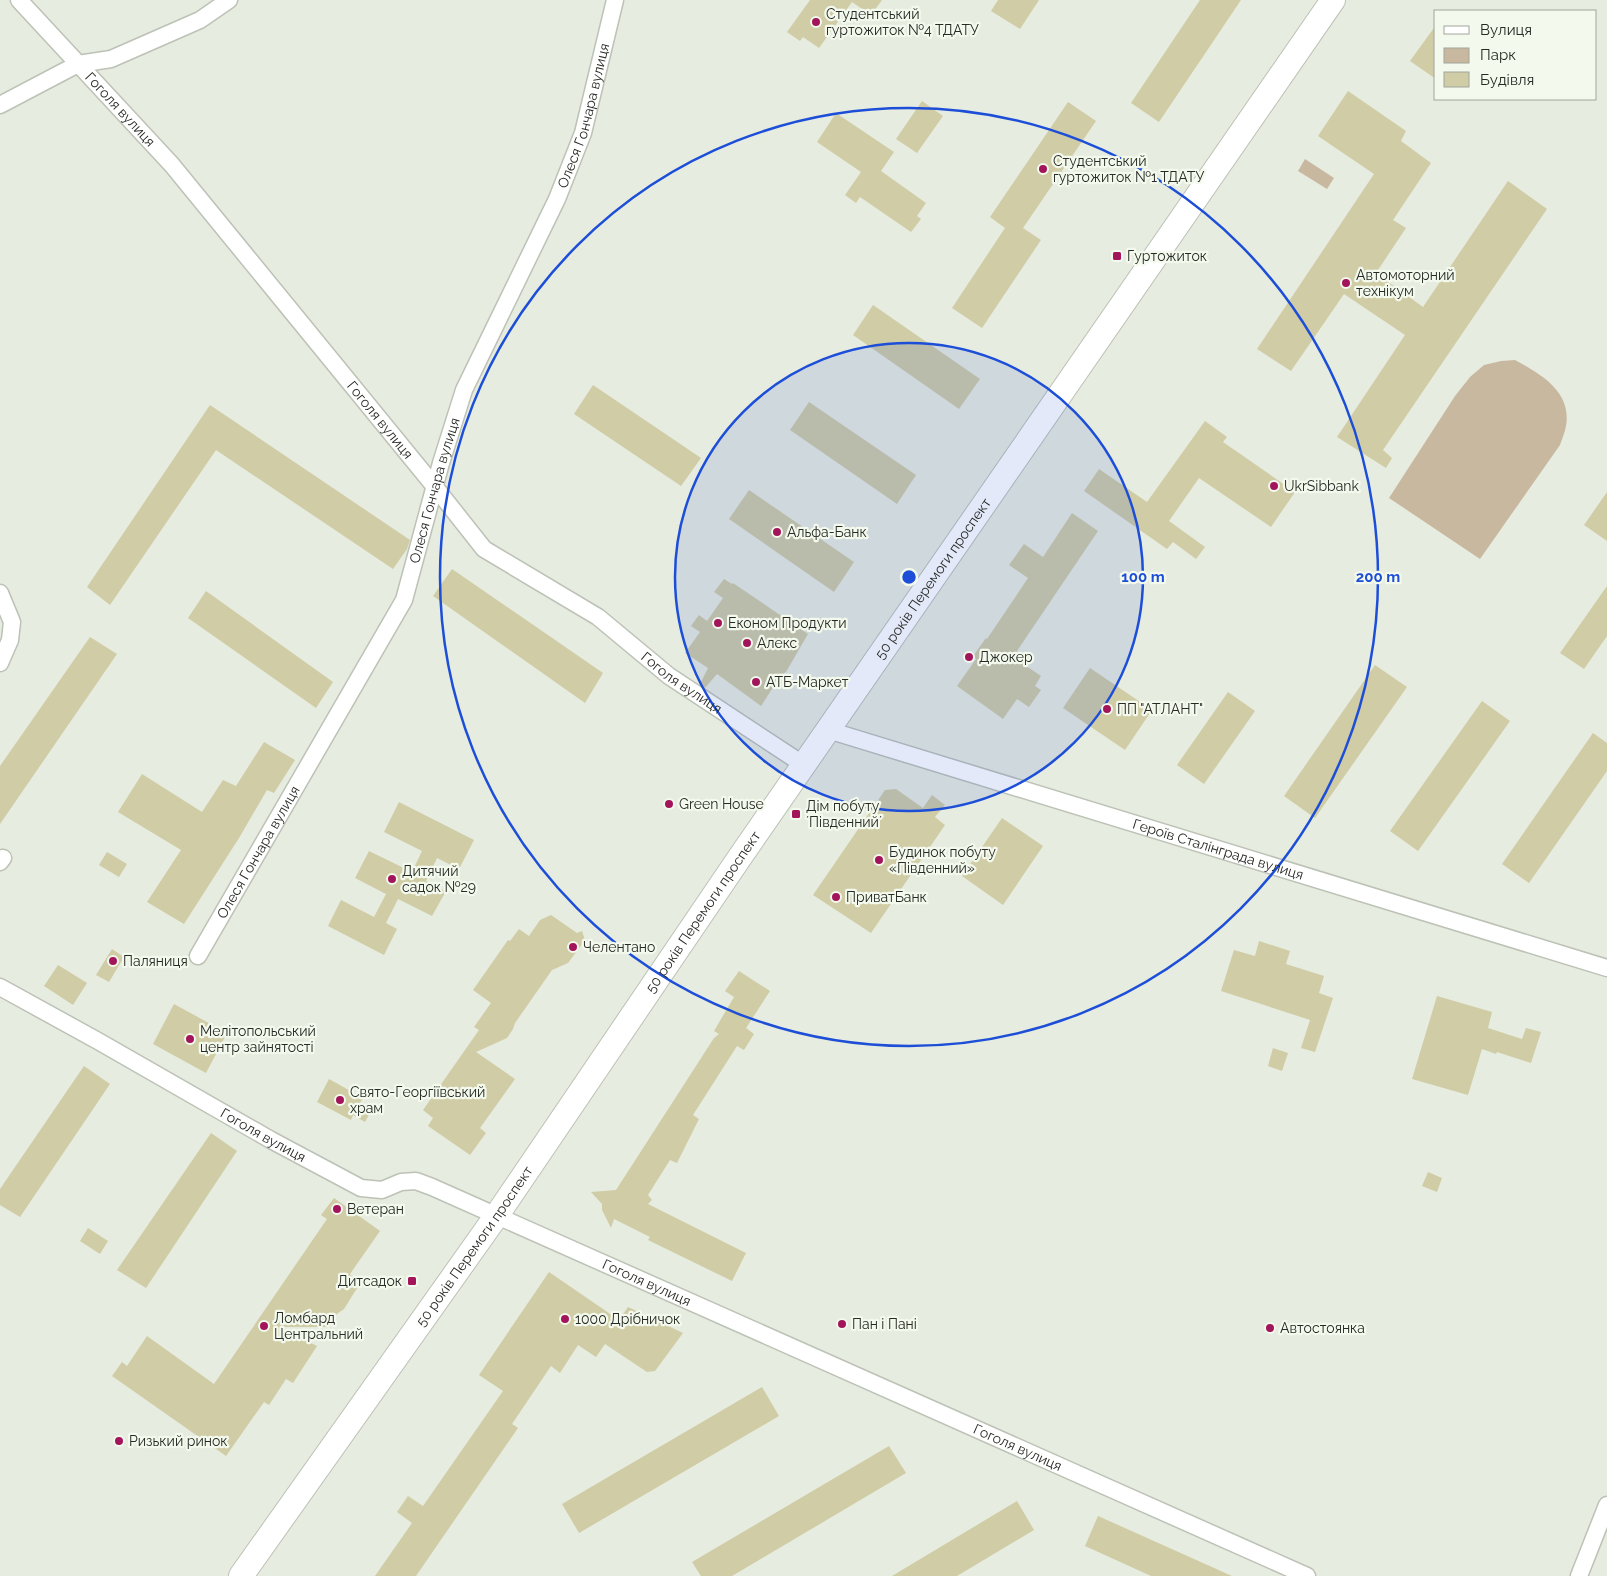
<svg xmlns="http://www.w3.org/2000/svg" width="1607" height="1576" font-family="Raleway,sans-serif">
<style>
.green{fill:#c9b8a0}
.building{fill:#d0cca6}
.lines{fill:none;stroke-linecap:round;stroke-linejoin:round}
.street-casing{stroke:#bcc2b6;stroke-width:19}
.secondary-casing{stroke:#bcc2b6;stroke-width:26}
.street{stroke:#fff;stroke-width:16}
.secondary{stroke:#fff;stroke-width:24}
.ring{fill:none;stroke:#1d4ed8;stroke-width:2.5}
.poi-dot{fill:#a3155a;stroke:#f3f9ec;stroke-width:2}
.labels{text-anchor:middle;dominant-baseline:central;stroke-width:4.5;stroke-linejoin:round;paint-order:stroke}
.poi-label{font-size:14px;fill:#272924;stroke:#f3f9ec;text-anchor:start}
.street-label{font-size:14px;fill:#272924;stroke:#f3f9ec}
.centre{fill:#1d4ed8;stroke:#f3f9ec;stroke-width:2.5}
.ring-label{font-size:15px;text-anchor:middle;font-weight:bold;fill:#1d4ed8;stroke:#f3f9ec;stroke-width:4.5;stroke-linejoin:round;paint-order:stroke}
</style>
<rect width="100%" height="100%" fill="#e6ecdf"/>
<path class="green" d="M1305,159L1334,178L1327,189L1298,171Z
M1515,360C1540,374 1572,391 1566,426C1565,432 1562,439 1560,445L1480,559L1389,498L1455,396L1470,377L1484,365L1501,361Z"/>
<path class="building" d="M810,0H882L871,15L852,2L819,48L803,37L800,41L787,32Z
M998,0H1039L1020,29L991,11Z
M1200,0H1241L1159,122L1131,103Z
M1436,25V79L1410,61Z
M1348,91L1406,131L1401,141L1431,163L1393,220L1406,228L1376,273L1423,307L1508,181L1547,209L1383,450L1392,458L1386,468L1337,437L1405,335L1344,294L1291,371L1257,349L1374,174L1318,136Z
M922,101L943,116L917,153L896,139Z
M1068,102L1096,121L1023,228L1041,240L982,328L952,308L1005,228L990,217Z
M836,113L894,152L881,171L926,203L917,216L921,219L911,232L860,197L856,203L845,195L861,172L817,142Z
M873,305L980,379L959,409L853,335Z
M593,385L701,458L681,486L574,414Z
M809,402L916,475L897,504L790,430Z
M210,405L410,540L407,549L393,569L216,450L110,605L87,587Z
M1205,421L1227,437L1223,442L1295,492L1271,527L1199,478L1169,521L1205,547L1196,559L1173,542L1167,549L1084,491L1099,469L1147,502Z
M749,490L854,562L834,592L729,519Z
M1607,492V541L1584,525Z
M1072,513L1098,531L1013,657L1041,676L1035,686L1041,690L1029,707L1017,699L1003,719L957,686L976,659L973,656L986,638L987,639L1028,578L1009,565L1024,544L1043,557Z
M452,569L603,673L585,703L433,596Z
M724,579L732,584L733,583L808,634L786,672L781,675L761,706L717,674L705,688L700,684L708,668L685,653L700,632L691,626L699,615L707,621L723,598L714,592Z
M1607,586V636L1584,669L1560,653Z
M206,591L333,682L316,708L188,618Z
M90,637L117,654L0,824V766Z
M1375,665L1407,687L1315,818L1284,796Z
M1090,668L1152,710L1125,750L1063,708Z
M1228,692L1255,711L1204,784L1177,765Z
M1482,701L1510,721L1418,851L1390,831Z
M1593,733L1607,743V771L1529,883L1502,864Z
M264,742L295,760L274,793L267,790L239,838L184,924L147,902L181,850L118,812L142,774L202,812L223,780L236,786Z
M896,789L923,808L932,795L945,805L935,817L945,825L871,933L813,895L885,790Z
M399,802L474,840L459,869L437,858L426,881L446,891L432,916L398,899L386,923L397,929L384,955L328,926L341,900L374,917L386,894L355,878L369,851L412,872L422,851L384,832Z
M1002,818L1043,846L1003,905L962,876Z
M107,852L127,864L119,877L99,865Z
M551,915L577,933L582,931L585,940L568,963L552,970L515,1023L513,1029L507,1038L476,1052L515,1079L480,1128L486,1133L470,1155L428,1126L433,1118L423,1110L479,1030L474,1027L491,1003L473,990L508,940L510,941L519,929L529,936L540,920Z
M1259,941L1290,951L1286,964L1324,976L1319,993L1333,998L1315,1052L1301,1048L1310,1020L1221,991L1234,950L1255,956Z
M112,949L124,957L109,982L96,975Z
M58,965L87,983L73,1005L44,986Z
M739,971L770,991L746,1028L754,1034L744,1050L737,1046L693,1115L699,1119L677,1163L670,1160L648,1195L652,1200L648,1204L746,1253L732,1281L648,1240L650,1237L614,1219L611,1228L602,1210V1204L591,1192L616,1190L714,1038L719,1034L714,1031L734,997L725,991Z
M1437,996L1492,1012L1488,1028L1522,1039L1526,1028L1541,1032L1531,1063L1497,1052L1496,1054L1482,1049L1468,1095L1412,1079Z
M174,1004L227,1033L206,1073L153,1044Z
M1273,1048L1288,1053L1282,1071L1268,1066Z
M84,1066L110,1084L20,1217L0,1205V1189Z
M329,1079L363,1098L360,1103L372,1109L365,1122L353,1115L351,1120L317,1102Z
M211,1133L237,1151L146,1288L117,1270Z
M1428,1172L1442,1178L1437,1192L1422,1186Z
M334,1198L380,1231L350,1274L359,1285L344,1309L334,1316L328,1327H279L317,1346L293,1383L286,1379L269,1405L264,1402L226,1456L112,1376L122,1362L127,1366L147,1336L214,1384L327,1219L321,1215Z
M88,1228L108,1241L100,1254L80,1241Z
M549,1272L619,1320L628,1307L683,1333L655,1371L647,1372L605,1344L596,1357L578,1345L560,1373L551,1366L512,1424L518,1428L416,1576H375L412,1523L397,1512L408,1496L423,1506L503,1391L479,1375Z
M762,1387L779,1416L579,1533L562,1504Z
M889,1446L906,1473L732,1576H701L692,1562Z
M1017,1501L1034,1530L957,1576H892Z
M1098,1516L1232,1576H1151L1085,1546Z"/>
<g class="lines">
<g class="street-casing">
<g id="street">
<path id="s1" d="M19,0L172,165L435,487L484,549L598,617L669,676L804,765"/>
<path d="M0,105L78,64L111,59L200,20L229,0"/>
<path d="M0,593L12,622L10,640L0,663"/>
<path id="s2" d="M828,730L1607,968"/>
<path d="M0,862L3,858"/>
<path id="s3" d="M198,956L404,600L441,463L464,390L557,199L583,133L615,0"/>
<path id="s4" d="M0,987L98,1041L271,1140L361,1188L382,1190L401,1182L416,1181L432,1187L1307,1576"/>
<path d="M1579,1576L1607,1505"/>
</g>
</g>
<g class="secondary-casing">
<g id="secondary">
<path id="s5" d="M241,1576L497,1215L740,857L1333,0"/>
</g>
</g>
<use href="#street" class="street"/>
<use href="#secondary" class="secondary"/>
</g>
<circle cx="909" cy="577" r="234" fill="#1d4ed8" fill-opacity=".12"/>
<g class="ring">
<circle cx="909" cy="577" r="234"/>
<circle cx="909" cy="577" r="469"/>
</g>
<g class="poi-dot">
<circle cx="816" cy="22" r="5"/>
<circle cx="1043" cy="169" r="5"/>
<rect x="1112" y="251" width="10" height="10" rx="2.5"/>
<circle cx="1346" cy="283" r="5"/>
<circle cx="1274" cy="486" r="5"/>
<circle cx="777" cy="532" r="5"/>
<circle cx="718" cy="623" r="5"/>
<circle cx="747" cy="643" r="5"/>
<circle cx="969" cy="657" r="5"/>
<circle cx="756" cy="682" r="5"/>
<circle cx="1107" cy="709" r="5"/>
<circle cx="669" cy="804" r="5"/>
<rect x="791" y="809" width="10" height="10" rx="2.5"/>
<circle cx="879" cy="860" r="5"/>
<circle cx="392" cy="879" r="5"/>
<circle cx="836" cy="897" r="5"/>
<circle cx="573" cy="947" r="5"/>
<circle cx="113" cy="961" r="5"/>
<circle cx="190" cy="1039" r="5"/>
<circle cx="340" cy="1100" r="5"/>
<circle cx="337" cy="1209" r="5"/>
<rect x="407" y="1276" width="10" height="10" rx="2.5"/>
<circle cx="565" cy="1319" r="5"/>
<circle cx="842" cy="1324" r="5"/>
<circle cx="264" cy="1326" r="5"/>
<circle cx="1270" cy="1328" r="5"/>
<circle cx="119" cy="1441" r="5"/>
</g>
<g class="labels">
<g class="poi-label">
<text x="826" y="14">Студентський<tspan x="826" dy="16">гуртожиток №4 ТДАТУ</tspan></text>
<text x="1053" y="161">Студентський<tspan x="1053" dy="16">гуртожиток №1 ТДАТУ</tspan></text>
<text x="1127" y="256">Гуртожиток</text>
<text x="1356" y="275">Автомоторний<tspan x="1356" dy="16">технікум</tspan></text>
<text x="1284" y="486">UkrSibbank</text>
<text x="787" y="532">Альфа-Банк</text>
<text x="728" y="623">Економ Продукти</text>
<text x="757" y="643">Алекс</text>
<text x="979" y="657">Джокер</text>
<text x="766" y="682">АТБ-Маркет</text>
<text x="1117" y="709">ПП "АТЛАНТ"</text>
<text x="679" y="804">Green House</text>
<text x="806" y="806">Дім побуту<tspan x="806" dy="16">ʼПівденнийʼ</tspan></text>
<text x="889" y="852">Будинок побуту<tspan x="889" dy="16">«Південний»</tspan></text>
<text x="402" y="871">Дитячий<tspan x="402" dy="16">садок №29</tspan></text>
<text x="846" y="897">ПриватБанк</text>
<text x="583" y="947">Челентано</text>
<text x="123" y="961">Паляниця</text>
<text x="200" y="1031">Мелітопольський<tspan x="200" dy="16">центр зайнятості</tspan></text>
<text x="350" y="1092">Свято-Георгіївський<tspan x="350" dy="16">храм</tspan></text>
<text x="347" y="1209">Ветеран</text>
<text x="402" y="1281" text-anchor="end">Дитсадок</text>
<text x="274" y="1318">Ломбард<tspan x="274" dy="16">Центральний</tspan></text>
<text x="575" y="1319">1000 Дрібничок</text>
<text x="852" y="1324">Пан і Пані</text>
<text x="1280" y="1328">Автостоянка</text>
<text x="129" y="1441">Ризький ринок</text>
</g>
<g class="street-label">
<text stroke="none"><textPath href="#s1" startOffset="149">Гоголя вулиця</textPath></text>
<text stroke="none"><textPath href="#s3" startOffset="930">Олеся Гончара вулиця</textPath></text>
<text stroke="none"><textPath href="#s1" startOffset="554">Гоголя вулиця</textPath></text>
<text stroke="none"><textPath href="#s3" startOffset="525">Олеся Гончара вулиця</textPath></text>
<text stroke="none"><textPath href="#s5" startOffset="1214">50 років Перемоги проспект</textPath></text>
<text stroke="none"><textPath href="#s1" startOffset="959">Гоголя вулиця</textPath></text>
<text stroke="none"><textPath href="#s2" startOffset="408">Героїв Сталінграда вулиця</textPath></text>
<text stroke="none"><textPath href="#s3" startOffset="120">Олеся Гончара вулиця</textPath></text>
<text stroke="none"><textPath href="#s5" startOffset="809">50 років Перемоги проспект</textPath></text>
<text stroke="none"><textPath href="#s4" startOffset="302">Гоголя вулиця</textPath></text>
<text stroke="none"><textPath href="#s5" startOffset="404">50 років Перемоги проспект</textPath></text>
<text stroke="none"><textPath href="#s4" startOffset="722">Гоголя вулиця</textPath></text>
<text stroke="none"><textPath href="#s4" startOffset="1128">Гоголя вулиця</textPath></text>
</g>
</g>
<circle cx="909" cy="577" r="8" class="centre"/>
<g class="ring-label">
<text x="1143" y="582">100 m</text>
<text x="1378" y="582">200 m</text>
</g>
<rect x="1434" y="10" width="162" height="90" fill="#f3f9ec" stroke="#a1a69c"/>
<rect x="1444" y="26" width="25" height="8" fill="#ffffff" stroke="#a1a69c"/>
<text x="1480" y="35" font-size="15" fill="#272924">Вулиця</text>
<rect x="1444" y="48" width="25" height="15" fill="#c9b8a0" stroke="#a1a69c"/>
<text x="1480" y="60" font-size="15" fill="#272924">Парк</text>
<rect x="1444" y="72" width="25" height="15" fill="#d0cca6" stroke="#a1a69c"/>
<text x="1480" y="85" font-size="15" fill="#272924">Будівля</text>
</svg>
